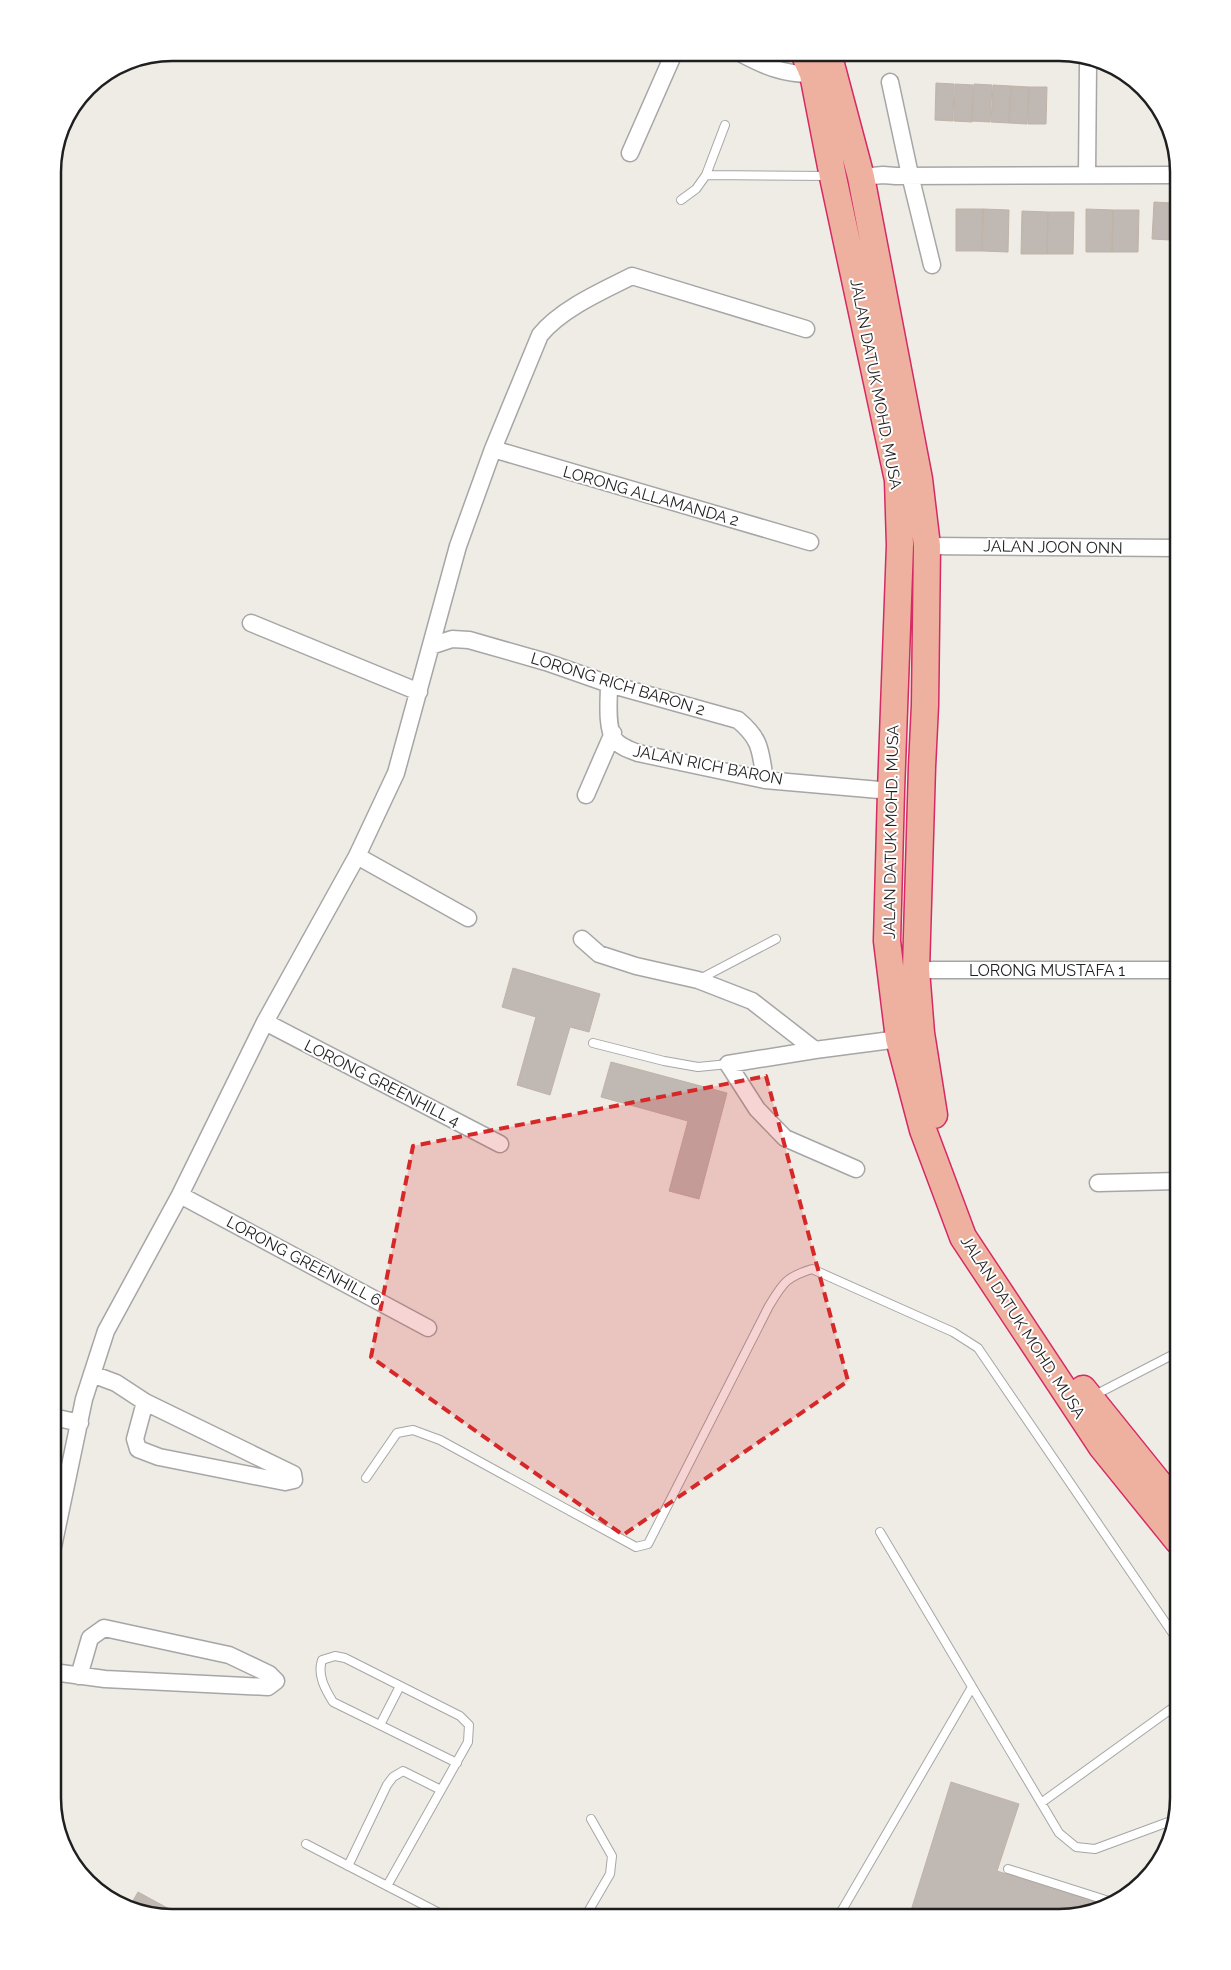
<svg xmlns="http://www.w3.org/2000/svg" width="1231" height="1970" font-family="Raleway,sans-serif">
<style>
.building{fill:#c0b8b2;stroke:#c0b3a8}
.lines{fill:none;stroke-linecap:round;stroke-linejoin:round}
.service-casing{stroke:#a6a6a6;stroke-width:10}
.minor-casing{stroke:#a6a6a6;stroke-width:19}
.trunk-casing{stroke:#d52a64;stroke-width:29}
.service{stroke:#fff;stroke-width:8}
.minor{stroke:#fff;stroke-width:16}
.trunk{stroke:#eeb1a0;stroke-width:26}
.marked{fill:#d62828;fill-opacity:0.2;stroke:#d62828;stroke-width:4;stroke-dasharray:10 6;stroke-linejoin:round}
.labels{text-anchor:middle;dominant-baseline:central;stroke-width:4;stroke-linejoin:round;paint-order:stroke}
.street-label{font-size:16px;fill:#1f1f1f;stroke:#fff}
.rim{fill:none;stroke:#1f1f1f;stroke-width:2.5}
</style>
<rect width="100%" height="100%" fill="#efece5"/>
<path class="building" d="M936,83L954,84L953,121L935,120Z
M955,84L973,85L972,122L954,121Z
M974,84L992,85L990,122L972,121Z
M993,85L1011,86L1009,123L991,122Z
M1011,86L1029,87L1027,124L1009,123Z
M1029,87H1047L1046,124H1028Z
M1154,202L1172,203L1170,240L1152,239Z
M1173,203H1178V240H1171Z
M956,209H983L982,251H956Z
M983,209L1009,210L1008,252L982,251Z
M1086,209L1113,210L1112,252H1086Z
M1113,210H1139L1138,252H1112Z
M1022,211L1048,212L1047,254H1021Z
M1048,212H1074L1073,254H1047Z
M513,968L600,994L589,1032L570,1027L550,1095L517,1085L536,1017L502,1007Z
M611,1062L727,1093L699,1199L669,1191L688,1121L601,1097Z
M951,1782L1019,1804L997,1871L1109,1906L1059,1918L909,1917Z
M138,1892L184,1917H165L130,1906Z"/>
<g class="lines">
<g class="service-casing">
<path id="service" d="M706,175L829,176
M681,200L696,189L706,175L725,125
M698,980L776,939
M593,1043L664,1061L698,1067L728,1064
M1093,1396L1178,1352
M366,1478L397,1433L413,1430L440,1440L636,1547L648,1544L769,1306C783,1283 786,1277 812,1269L953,1332L978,1348L1178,1641
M880,1532L1059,1833L1076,1847L1095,1849L1171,1821
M380,1725L400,1686
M1041,1803L1178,1704
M306,1844L447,1917
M348,1866L387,1785L393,1777L403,1771L441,1790
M1008,1869L1115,1903
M387,1886L468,1742L469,1725L460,1716L345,1658L335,1656L322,1660C317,1675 325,1689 333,1702L457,1763
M585,1917L610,1874L612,1856L591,1819
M838,1917L972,1687"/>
</g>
<g class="minor-casing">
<path id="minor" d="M740,53C764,66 785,75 813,74
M890,82L910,175L932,265
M630,153L674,53
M1087,175L1088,64
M861,177L883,175L896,176L1178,175
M493,449L810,542
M927,546L1178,548
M251,623L419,692
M431,646L452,639L469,640L546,662L609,684L738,720C762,740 760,751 765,780
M609,684C609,699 606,726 614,739C620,747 630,750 638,753L765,780L891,791
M586,795L613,733
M357,856L468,918
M582,939L599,954L636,966L698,980L752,1001L815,1050
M916,970H1178
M265,1022L500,1144
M856,1169L785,1138L757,1109L728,1064L815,1050L899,1039
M1098,1183L1178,1181
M180,1195L428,1328
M92,1374L116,1383L145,1402L293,1474L294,1480L285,1482L159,1457L138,1449L135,1439L145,1402
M53,1417L80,1423
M53,1547L84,1399L106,1331L180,1195L265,1022L357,856L396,773L458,546L493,449L540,335C561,309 602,291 632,276L806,329
M53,1672L105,1679L268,1687L276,1681L269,1674L229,1655L104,1628L90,1638L79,1676"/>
</g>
<g class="trunk-casing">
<path id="trunk" d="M804,53L813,74L833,177L898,480L900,545L891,791L887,941L899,1039L923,1130L963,1237L1102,1447L1178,1541
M828,53L861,177L919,479L927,546L925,705L922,767L916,970L921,1033L934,1115
M1083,1389L1178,1507"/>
</g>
<use href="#service" class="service"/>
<use href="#minor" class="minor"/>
<use href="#trunk" class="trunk"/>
</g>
<path class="marked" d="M766,1076L848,1381L623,1535L371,1357L413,1146Z"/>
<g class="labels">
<g class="street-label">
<text transform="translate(876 384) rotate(79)">JALAN DATUK MOHD. MUSA</text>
<text transform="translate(651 496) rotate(16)">LORONG ALLAMANDA 2</text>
<text transform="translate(1053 547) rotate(1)">JALAN JOON ONN</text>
<text transform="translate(618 684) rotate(17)">LORONG RICH BARON 2</text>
<text transform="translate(708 765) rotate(11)">JALAN RICH BARON</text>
<text transform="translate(891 832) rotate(-89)">JALAN DATUK MOHD. MUSA</text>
<text x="1047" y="970">LORONG MUSTAFA 1</text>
<text transform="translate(382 1083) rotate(27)">LORONG GREENHILL 4</text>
<text transform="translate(304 1261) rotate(28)">LORONG GREENHILL 6</text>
<text transform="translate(1023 1327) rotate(57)">JALAN DATUK MOHD. MUSA</text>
</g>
</g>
<path d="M0 0H1231V1970H0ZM172 61H1059A111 111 0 0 1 1170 172V1798A111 111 0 0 1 1059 1909H172A111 111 0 0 1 61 1798V172A111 111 0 0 1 172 61Z" fill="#fff" fill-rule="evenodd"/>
<path class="rim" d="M172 61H1059A111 111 0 0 1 1170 172V1798A111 111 0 0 1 1059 1909H172A111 111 0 0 1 61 1798V172A111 111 0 0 1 172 61Z"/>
</svg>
